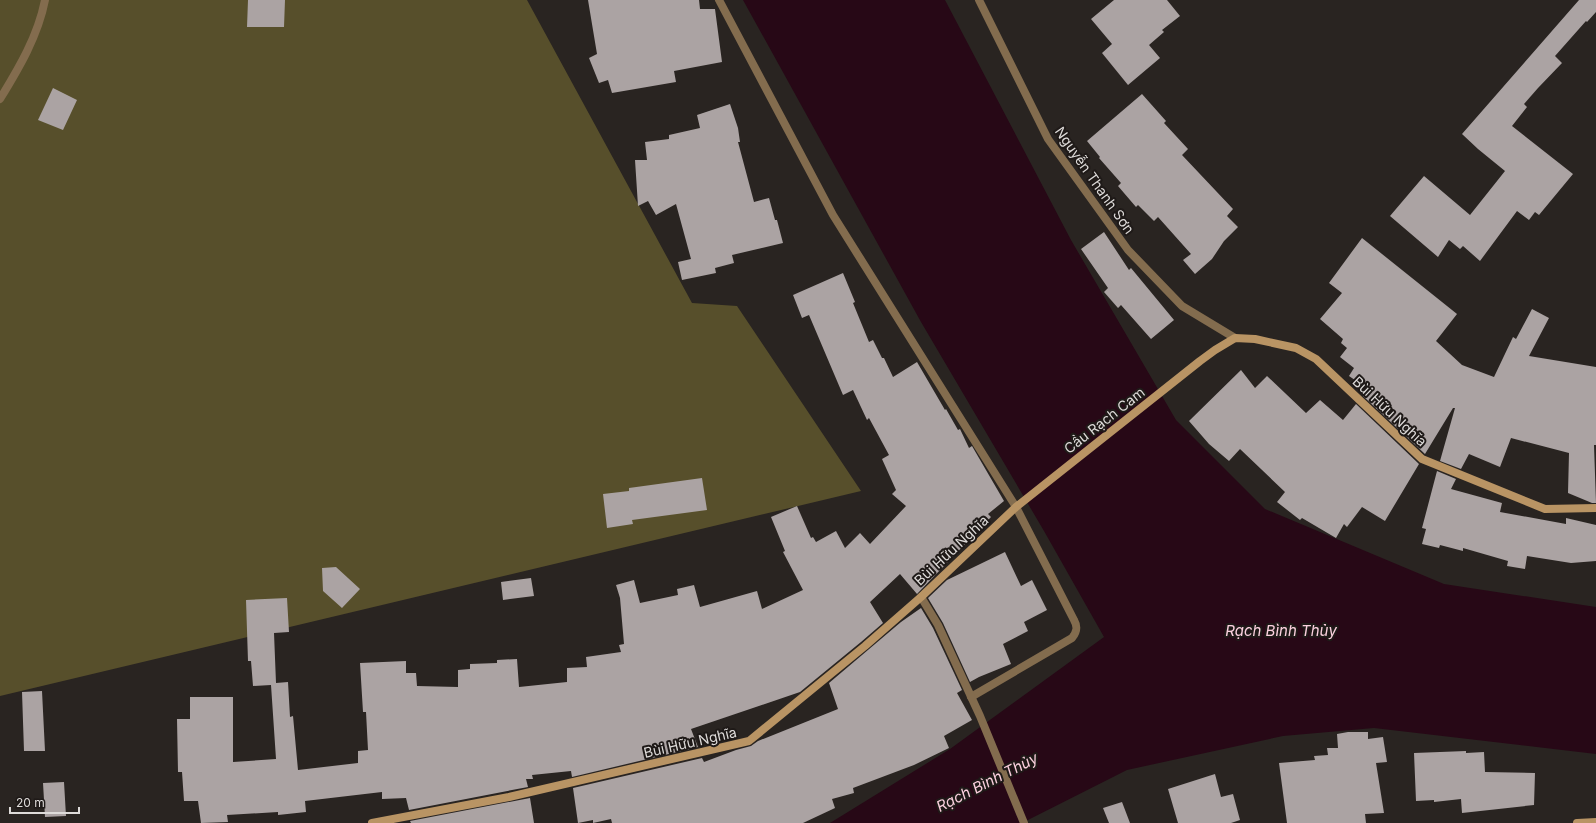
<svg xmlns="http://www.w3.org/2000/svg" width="1596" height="823" font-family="Inter,sans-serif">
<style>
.forest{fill:#574f2b}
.water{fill:#270816}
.building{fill:#aba3a3}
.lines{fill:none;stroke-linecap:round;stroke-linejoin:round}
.lane{stroke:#836c4e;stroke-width:8}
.street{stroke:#836c4e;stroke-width:8}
.secondary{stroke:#b99464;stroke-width:8}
.labels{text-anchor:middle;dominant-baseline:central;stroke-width:4;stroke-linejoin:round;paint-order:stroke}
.street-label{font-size:14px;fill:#dedbd9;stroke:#1f1a18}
.water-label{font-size:15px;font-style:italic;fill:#fbd0de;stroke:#1f1a18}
</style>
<rect width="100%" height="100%" fill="#292421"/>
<path class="forest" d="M0,0H527L692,303L737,306L861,491L0,696Z"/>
<path class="water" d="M743,0H945L1071,240L1176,420L1265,509L1444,584L1596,607V754L1374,728L1283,736L1127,770L1022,823H830L950,749L1104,637L1044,531L921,322Z"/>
<path class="building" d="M248,0H285L284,27H247Z
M588,0H699L700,9H715L722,62L674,71L676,82L612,93L608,80L599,83L589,58L597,54Z
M1114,0H1167L1180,16L1162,30L1164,32L1149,45L1160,58L1128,85L1102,53L1112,44L1091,19Z
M1579,0H1596V12L1587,22L1586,21L1555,56L1562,63L1538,88L1524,104L1527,107L1512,126L1573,174L1539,215L1535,212L1529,220L1517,211L1480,261L1463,246L1460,249L1449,240L1438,257L1390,216L1424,176L1470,215L1505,171L1478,149L1462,134Z
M53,88L77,100L63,130L38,120Z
M1142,94L1166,121L1164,123L1188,149L1182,155L1233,209L1227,216L1238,227L1224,241L1212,259L1195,274L1183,260L1191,254L1158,217L1154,221L1138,205L1136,207L1118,186L1121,183L1099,158L1100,157L1087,141Z
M730,104L738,128L740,142H738L754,202L769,198L775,220H777L783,243L732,255L734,263L715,268L716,273L682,280L678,262L691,259L676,204L656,215L648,201L638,206L635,160H647L645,142L669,139V135L700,128L697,115Z
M1104,232L1129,270L1131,268L1174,320L1151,339L1121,305L1118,308L1104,292L1108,288L1081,249Z
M1362,238L1457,314L1436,341L1462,365L1494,377L1513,337L1516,339L1532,309L1549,318L1529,356L1596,367V445H1594L1596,503H1592L1568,493L1569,453L1511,438L1500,467L1469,454L1461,469L1440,461L1455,408H1453L1425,454L1363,396L1368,389L1349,376L1354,368L1340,357L1347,348L1341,343L1343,339L1320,319L1342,293L1329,283Z
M843,273L855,302L853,303L869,342L873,340L882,358H884L893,377L917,362L945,410L946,409L958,430L960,429L969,448L972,446L1004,501L988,514L991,517L917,594L900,574L870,602L883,623L861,642L800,692L691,729L698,747L572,777L571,771L532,775L533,779H526L528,787L409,810L406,798L382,799V792L305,801L306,812L278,815V812L227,815L228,822L201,823L198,801H184L182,772H178L177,719H190V697H233V762L276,759L271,685L253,686L251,661H248L246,600L287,598L289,632L274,633L276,683L288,682L290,717L293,716L298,770L358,763V751L368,750L366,712H363L360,663L406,661V673H416L417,686L458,687V670L470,669V664L497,663V660L517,659L519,687L567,682V668L587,667L586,657L621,652L619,645L624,644L620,598L616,585L634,580L640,603L678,595L677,589L694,585L700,607L757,591L762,609L803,590L783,552L785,551L771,517L797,506L811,538L813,537L816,542L836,531L845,548L860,533L870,544L906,506L892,494L896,490L882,459L889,455L869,418L867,420L853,390L843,395L809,315L802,318L793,295Z
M1241,370L1255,388L1267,376L1306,413L1320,400L1343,420L1356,404L1419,464L1385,521L1362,507L1347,527L1344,524L1336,538L1302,518L1300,520L1277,502L1285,492L1240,449L1229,461L1209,444L1189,421Z
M1437,471L1456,479L1451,489L1502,503L1500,512L1566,524V518L1596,525V561L1571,563L1527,556L1525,569L1507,566L1508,561L1463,548V551L1440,545L1439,548L1422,544L1426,529L1422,528Z
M702,478L707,510L632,520L633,524L607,528L603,494L629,491V488Z
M1005,552L1021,586L1032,580L1047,610L1024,622L1028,631L1003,644L1011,664L979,677L970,682L943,623L928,598L947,580Z
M336,567L360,589L342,608L323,591L322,568Z
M531,578L534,596L503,600L501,582Z
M921,608L933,628L962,690L957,693L972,720L944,736L949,748L914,765L853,788L854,793L832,799L835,808L803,823H612L611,819L593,823V820L578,823L573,788L702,758L704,762L736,750L751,746L758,741L838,709L829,683L901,622Z
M42,691L45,751H24L22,692Z
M1348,732H1368V739L1383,737L1387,762L1376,763L1384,813L1365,814L1366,823H1287L1279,763L1315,760L1314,756L1328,755L1327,748H1338L1337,734Z
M1466,751V753L1484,752L1485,772L1535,773L1534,805L1462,813L1461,799L1434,802V800L1416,801L1414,753Z
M1215,774L1221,797L1233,794L1240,820L1231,823H1178L1168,789Z
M64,782L66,816L45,817L43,783Z
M530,798L534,823H411L410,821Z
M1122,802L1130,823H1109L1103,808Z"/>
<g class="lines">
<path class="lane" d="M971,697L1072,638C1077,632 1078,627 1074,620L1016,507"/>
<path class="street" d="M719,0L833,215L1016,507
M979,0L1048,139L1128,250L1182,306L1235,338
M0,99C19,68 38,36 45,0
M921,597L938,625L980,716L1024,823"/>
<path class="secondary" d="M372,823L509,797L749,741L865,646L921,597L1016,507L1200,361L1215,350L1235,338L1255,339L1296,348L1316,359L1422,459L1545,509L1596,508
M1577,823L1596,822"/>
</g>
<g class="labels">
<g class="street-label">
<text transform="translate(1095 180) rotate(55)">Nguyễn Thanh Sơn</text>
<text transform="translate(1390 411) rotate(43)">Bùi Hữu Nghĩa</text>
<text transform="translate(1104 420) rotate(-38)">Cầu Rạch Cam</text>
<text transform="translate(951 550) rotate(-43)">Bùi Hữu Nghĩa</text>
<text transform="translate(690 742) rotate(-13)">Bùi Hữu Nghĩa</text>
</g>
<g class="water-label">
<text x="1281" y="630">Rạch Bình Thủy</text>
<text transform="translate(987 782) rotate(-27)">Rạch Bình Thủy</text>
</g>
</g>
<path d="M10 807v6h69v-6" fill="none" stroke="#dedbd9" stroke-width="2"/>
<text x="16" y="807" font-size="12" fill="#dedbd9" stroke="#1f1a18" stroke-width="3" paint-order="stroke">20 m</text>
</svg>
